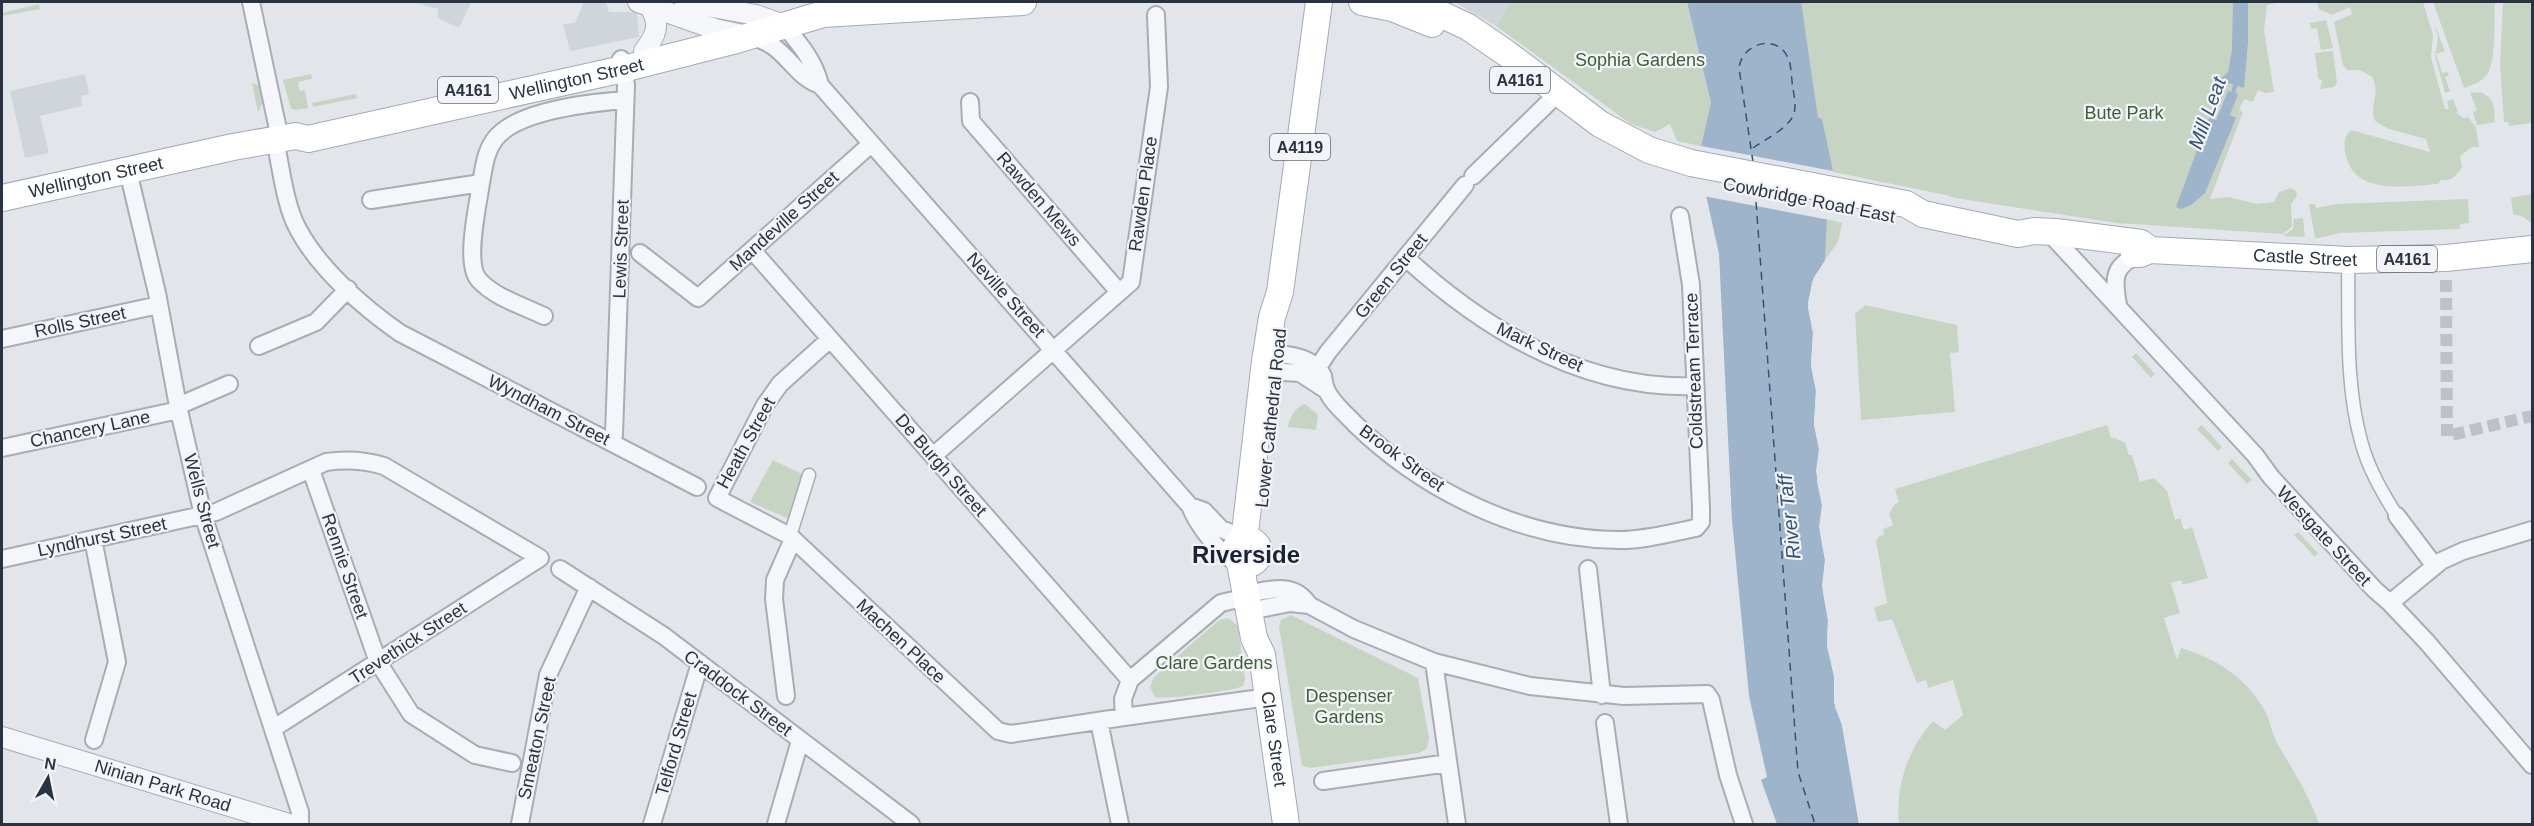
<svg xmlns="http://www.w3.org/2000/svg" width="2534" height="826" font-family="Arial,sans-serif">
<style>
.built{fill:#d0d5dc}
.green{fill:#c8d4c3}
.water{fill:#9db4ca}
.pier{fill:#e2e6ea}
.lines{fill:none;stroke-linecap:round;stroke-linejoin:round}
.stream{stroke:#9db4ca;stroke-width:4.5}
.ferry{stroke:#345376;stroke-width:1.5;stroke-dasharray:8 6;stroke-linecap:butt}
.pedestrian-tunnel{stroke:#bdc2c8;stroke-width:12;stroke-dasharray:12 6;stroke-linecap:butt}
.pedestrian-casing{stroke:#a7adb4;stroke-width:15}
.minor-casing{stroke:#a7adb4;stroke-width:20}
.tertiary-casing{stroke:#a7adb4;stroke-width:22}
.primary-casing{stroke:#a1aab6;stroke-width:28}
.pedestrian{stroke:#f5f6f9;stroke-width:12}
.minor{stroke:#f5f6f9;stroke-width:16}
.tertiary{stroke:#f5f6f9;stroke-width:20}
.primary{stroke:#fff;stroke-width:26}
.labels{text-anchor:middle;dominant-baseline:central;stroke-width:4.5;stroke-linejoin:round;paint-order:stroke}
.shield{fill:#f2f4f8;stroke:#666d79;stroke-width:1.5}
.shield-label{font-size:16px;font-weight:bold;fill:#2a3342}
.park-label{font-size:18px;fill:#3f5e37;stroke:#f2f4f8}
.street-label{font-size:18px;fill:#2a3342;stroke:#f2f4f8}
.water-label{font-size:20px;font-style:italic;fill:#345376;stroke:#f2f4f8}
.district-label{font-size:24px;font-weight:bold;fill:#1c2433;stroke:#f2f4f8}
</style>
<rect width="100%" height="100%" fill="#e2e6ea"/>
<path class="built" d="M411,2H471L459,28L438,18V9Z
M584,2H606L609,12H637L639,37L570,51L563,24L575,23Z
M1454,2H1510L1496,26Z
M85,74L89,94L81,96L82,106L40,116L49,153L25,158L10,91Z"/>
<path class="green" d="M1510,2H1687L1711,103L1701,146L1677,141L1670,124L1655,132L1631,124L1496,26Z
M1795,2H2280L2267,5L2264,30L2274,92L2265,93L2258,90L2253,102L2244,99L2239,110L2243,112L2210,199L2229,197L2257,204L2274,202L2279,192L2291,188L2296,191L2297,196L2291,204L2292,227L2283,234L2117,223L1955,198L1946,195L1833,172L1818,117L1804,26Z
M2317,2H2423L2433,35L2431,57L2445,109H2449L2447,101L2453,99L2458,112L2456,113L2464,118L2468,117L2476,127L2479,147H2472L2460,156L2462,167C2457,176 2451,181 2441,180L2438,184C2408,186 2355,196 2346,156C2344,147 2343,137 2351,130L2430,152L2426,139L2389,129L2376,122C2367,108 2382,95 2372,77L2360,70H2347L2343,65L2334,22L2352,14L2350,7L2332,15L2319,9Z
M2433,2H2495C2494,18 2497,66 2485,77C2480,83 2471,85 2464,88Z
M2503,2H2532V123L2509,126L2508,122H2504L2500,65Z
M39,4L40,9L2,16V13Z
M2326,20L2333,48L2321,50L2317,28L2311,29L2310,23Z
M2434,23L2445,51L2436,54L2442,73L2448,72L2449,76L2445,77L2450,91L2445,93L2435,56L2438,38Z
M2333,51L2337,83L2334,87L2320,89L2322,81L2318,78L2315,53Z
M311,74L312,79L298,82L300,91L305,90L308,108L296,110L291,109L283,80Z
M252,83L261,86L265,99L258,112Z
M2478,92C2495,96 2494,107 2495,122L2477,125L2473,112L2477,110L2470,93Z
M356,94L357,98L313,107L312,103Z
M2532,194V224L2524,217L2513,214L2511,198Z
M2468,199L2469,223L2460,224V229L2340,233L2319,238H2315L2309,204H2315L2316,208L2336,204Z
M2303,218L2305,237L2283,236L2293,229L2294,219Z
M1827,219L1842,223L1838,242L1825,260Z
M1865,305L1957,325L1959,352L1950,353L1955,412L1861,420L1855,314Z
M2136,353L2155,374L2151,378L2132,357Z
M1305,404L1318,415L1316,430L1288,427C1289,418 1296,406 1305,404Z
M2107,425L2111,438H2115L2125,443L2129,455H2132L2140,482L2154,478L2167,491L2175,520L2180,518L2184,530L2192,527L2208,578L2183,585L2181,580L2171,583L2180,613L2164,618L2177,660L2181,648C2218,659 2248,679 2266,713C2271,723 2272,734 2277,743C2293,770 2309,795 2319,824H1899C1895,787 1908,749 1933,721L1945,730L1963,715L1953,680L1928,688L1926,680L1917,683L1892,619L1878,622L1874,608L1887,603L1876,541L1879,536L1884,535L1883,529L1893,525L1889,514L1895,504L1899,502L1895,489Z
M2202,425L2222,447L2218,451L2197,429Z
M2232,459L2252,480L2247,484L2228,463Z
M773,460L804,475L789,519L750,502Z
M2298,532L2318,553L2315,557L2294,535Z
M1291,615L1418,678L1429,738L1427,748L1419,753L1311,768L1302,766L1279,627L1281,620Z
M1228,618L1238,626L1245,680L1243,686C1234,691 1163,700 1155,697L1150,687L1154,677L1219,620Z"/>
<path class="water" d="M1687,2H1801L1818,117L1822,119L1833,171L1701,146L1711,103Z
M2233,2H2248V42L2244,88L2219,80L2228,72L2232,49Z
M2228,91L2238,94L2230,115L2236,118L2205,193L2191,205L2181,209L2176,207L2209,118L2216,120Z
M1706,195L1827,219L1825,260L1812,282L1808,308L1813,333L1811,365L1816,391L1814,424L1819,449L1816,471L1822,505L1820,532L1825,560L1822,586L1828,620L1827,646L1834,672L1835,707L1842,725L1859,824H1777L1761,780L1767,777L1749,696L1732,520L1719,254Z"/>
<path class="pier" d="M1698,146L1732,152L1836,173L1830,175L1799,169L1700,149Z
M1706,192L1828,216L1830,220L1703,196Z
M1829,256L1828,261L1815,283L1811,302L1816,333L1814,365L1819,391L1817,424L1822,449L1820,481L1825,505L1822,527L1828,560L1826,591L1831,619L1830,645L1837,677V701L1845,725L1862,824H1859L1842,725L1834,702V677L1827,646L1828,620L1823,592L1825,560L1819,527L1822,505L1817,482L1819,449L1814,424L1816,391L1811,365L1813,333L1808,302L1814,277Z"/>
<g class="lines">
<path class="stream" d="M2232,97L2237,79"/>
<path class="ferry" d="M1753,148C1765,139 1786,130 1793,116C1797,107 1794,97 1793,88C1791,79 1792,64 1787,56C1776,34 1742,43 1739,68L1753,162
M1755,188L1798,772L1815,824"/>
<path class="pedestrian-tunnel" d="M2446,280L2447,436L2532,416"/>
<g class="pedestrian-casing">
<path id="pedestrian" d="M2348,260C2349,320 2345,383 2361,441C2368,468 2382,492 2397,516
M790,536L809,475"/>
</g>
<g class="minor-casing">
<path id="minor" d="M251,2L280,139
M784,25C799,43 815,62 820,85L1190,506C1197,524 1222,559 1240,563
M749,36C787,44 790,74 820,85
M970,102L971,121L1119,292
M275,140C281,167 285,206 298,229C319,269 364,308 400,333L697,487
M128,171L157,293L178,406L203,515L300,812V824
M1473,176L1549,102
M481,183C478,205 464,264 479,280C494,297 523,306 544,316
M371,200L481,183C484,168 485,152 495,139C517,110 589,103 625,100
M2043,232L2054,238L2255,455L2271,477L2375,590L2390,603L2426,641L2532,765
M752,250L1130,680
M640,253L698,298L871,144
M1406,258C1485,330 1584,390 1695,386
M2118,305C2113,278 2113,265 2140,254
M2,339L159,305
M830,339L780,384L765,405L717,498L790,536L998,731L1011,734L1124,717L1123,699L1130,680L1221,603L1247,597
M259,346L316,322L348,289
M1267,353C1285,354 1314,356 1323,376C1324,380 1324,385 1326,389C1331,402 1346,414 1355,424C1424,491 1523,540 1620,540C1645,540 1671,533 1696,528L1701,522V508L1691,285L1680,216
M1317,369L1328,352L1465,185
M1264,371L1300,373L1326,390
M178,406L229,384
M611,441L614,435L626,85L621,59
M2,448L179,410
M933,456L1131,282L1159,87L1156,15
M311,470L378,662L411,714L475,755L512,763
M1190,506L1204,511L1221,529L1239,536L1244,541
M2397,516L2434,565
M93,539L117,662L94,740
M2,559L216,512L326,462C347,459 364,460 384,466L540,558L274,728
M560,569L664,636L911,824
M1588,569L1602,695
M1246,594C1270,590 1294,581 1309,605
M2390,603L2441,561L2463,551L2532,530
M1249,611L1290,603L1309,605L1354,629L1434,662L1530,686L1624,696L1707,694L1711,700L1728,775L1744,824
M1434,662L1457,824
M786,696L774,599L775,580L793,539
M1124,717L1268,697
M1099,721L1120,824
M1605,723L1619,824
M1323,781L1448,763
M520,824L548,675L589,587
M652,824L700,663
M776,824L800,741"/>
</g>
<g class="tertiary-casing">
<g id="tertiary">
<path d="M638,2L715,29L747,36"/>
<path d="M685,2L756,15L784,25"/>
<path d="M644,51C656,36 661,24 650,7"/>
<path id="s1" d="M2,737L289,824"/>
</g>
</g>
<g class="primary-casing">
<g id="primary">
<path d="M1362,2L1392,8L1432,24"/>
<path d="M1415,2L1468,27L1506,53L1600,124L1649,150L1691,163L1906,204L1923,214L2018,234L2034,231L2056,232L2141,243L2150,250"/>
<path id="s2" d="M2,198L233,147L296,136L308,139L623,69L733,41L823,14L1023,2"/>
<path id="s3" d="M2134,254H2140L2150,250L2348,260L2446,258L2532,249"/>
<circle cx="1247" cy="552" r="12"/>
<path d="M1244,541L1265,361L1272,317L1280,292L1319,2"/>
<path id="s4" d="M1240,563L1254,638L1262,655L1286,824"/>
</g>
</g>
<use href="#pedestrian" class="pedestrian"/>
<use href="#minor" class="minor"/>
<use href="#tertiary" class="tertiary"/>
<use href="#primary" class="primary"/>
</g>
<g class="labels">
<g class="shield">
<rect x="1490" y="67" width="60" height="26" rx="4.5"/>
<rect x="438" y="77" width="60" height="26" rx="4.5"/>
<rect x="1270" y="134" width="60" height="26" rx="4.5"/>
<rect x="2377" y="246" width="60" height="26" rx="4.5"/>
</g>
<g class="shield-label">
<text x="1520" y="80">A4161</text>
<text x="468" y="90">A4161</text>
<text x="1300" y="147">A4119</text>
<text x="2407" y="259">A4161</text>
</g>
<g class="park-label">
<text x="1640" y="60">Sophia Gardens</text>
<text x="2124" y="113">Bute Park</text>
<text x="1214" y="663">Clare Gardens</text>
<text x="1349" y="696">Despenser<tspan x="1349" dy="21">Gardens</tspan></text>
</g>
<g class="street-label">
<text stroke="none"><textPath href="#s2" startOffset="588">Wellington Street</textPath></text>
<text stroke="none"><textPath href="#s2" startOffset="96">Wellington Street</textPath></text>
<text transform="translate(1143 194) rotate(-82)">Rawden Place</text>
<text transform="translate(1039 199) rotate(49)">Rawden Mews</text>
<text transform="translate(1809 200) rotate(11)">Cowbridge Road East</text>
<text transform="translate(784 221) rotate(-42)">Mandeville Street</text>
<text transform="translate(621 249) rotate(-88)">Lewis Street</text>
<text stroke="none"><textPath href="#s3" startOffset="172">Castle Street</textPath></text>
<text transform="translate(1391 276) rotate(-51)">Green Street</text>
<text transform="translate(1006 295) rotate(48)">Neville Street</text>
<text transform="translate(80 322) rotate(-12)">Rolls Street</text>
<text transform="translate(1540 347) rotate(25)">Mark Street</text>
<text transform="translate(1694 371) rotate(-92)">Coldstream Terrace</text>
<text transform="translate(549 410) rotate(27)">Wyndham Street</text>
<text transform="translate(1271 418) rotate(-84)">Lower Cathedral Road</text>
<text transform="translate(90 429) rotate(-12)">Chancery Lane</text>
<text transform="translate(746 443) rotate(-61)">Heath Street</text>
<text transform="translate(1402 458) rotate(36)">Brook Street</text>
<text transform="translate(941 465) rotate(49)">De Burgh Street</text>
<text transform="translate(202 501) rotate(75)">Wells Street</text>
<text transform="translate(2324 536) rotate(47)">Westgate Street</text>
<text transform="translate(102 537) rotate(-12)">Lyndhurst Street</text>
<text transform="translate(345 566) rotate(71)">Rennie Street</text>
<text transform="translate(901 641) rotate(43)">Machen Place</text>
<text transform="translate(408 643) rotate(-33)">Trevethick Street</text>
<text transform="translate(738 693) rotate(37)">Craddock Street</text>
<text transform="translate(537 738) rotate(-78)">Smeaton Street</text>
<text stroke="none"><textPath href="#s4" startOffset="180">Clare Street</textPath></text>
<text transform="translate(676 744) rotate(-74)">Telford Street</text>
<text stroke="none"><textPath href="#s1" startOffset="168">Ninian Park Road</textPath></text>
</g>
<g class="water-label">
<text transform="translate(2207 113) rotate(-70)">Mill Leat</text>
<text transform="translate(1789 517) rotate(-96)">River Taff</text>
</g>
<g class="district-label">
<text x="1246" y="554">Riverside</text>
</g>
</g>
<rect width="2534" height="826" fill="none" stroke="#2a3342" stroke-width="6"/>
<g transform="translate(48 778) rotate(9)" stroke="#f2f4f8" stroke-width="4.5" paint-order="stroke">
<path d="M0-4.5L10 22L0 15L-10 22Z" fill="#2a3342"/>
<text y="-9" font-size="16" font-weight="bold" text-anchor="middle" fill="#2a3342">N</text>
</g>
</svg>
